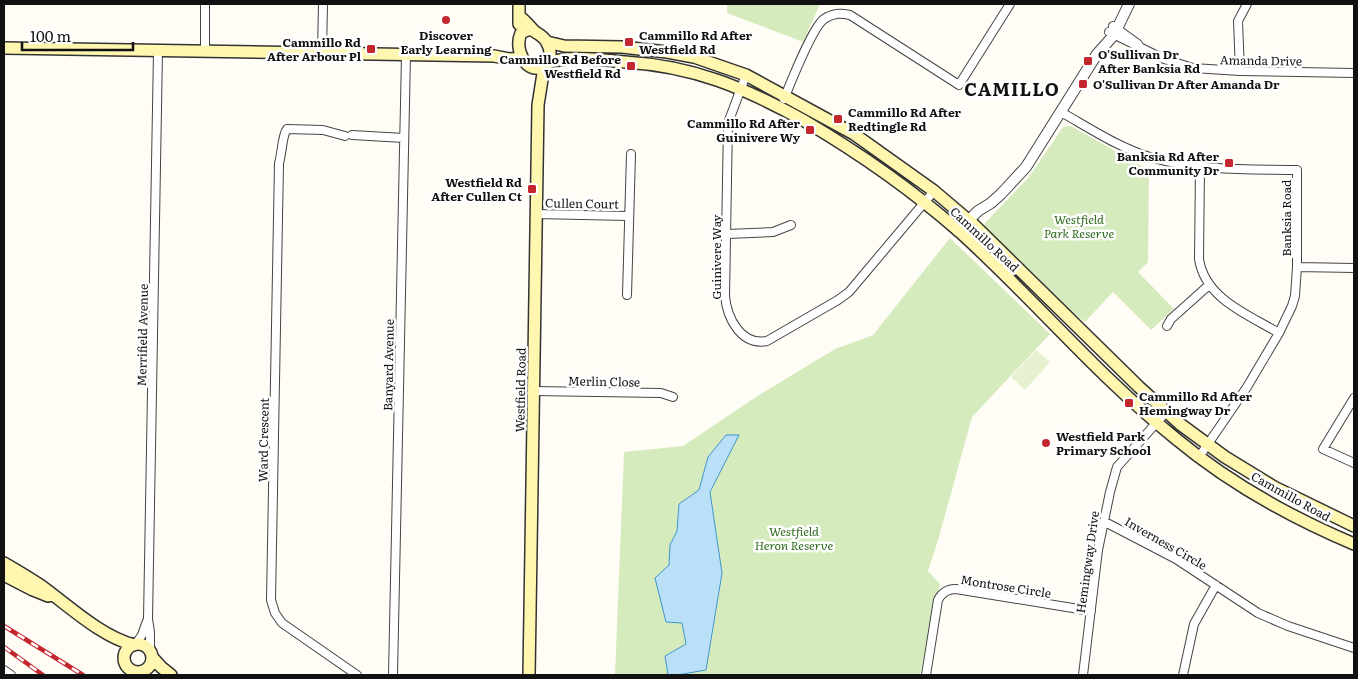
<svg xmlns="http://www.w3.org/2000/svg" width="1358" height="679" font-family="Literata,serif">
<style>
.green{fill:#d5ebbd}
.pitch{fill:#e6f2cf}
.water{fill:#b9e0f7;stroke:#3f96cf}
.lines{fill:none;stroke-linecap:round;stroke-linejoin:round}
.minor-casing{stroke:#444;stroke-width:10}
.tertiary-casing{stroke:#444;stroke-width:12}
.secondary-casing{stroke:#333;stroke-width:14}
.minor{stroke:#fff;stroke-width:8}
.tertiary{stroke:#fff;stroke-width:10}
.secondary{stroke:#fff6b0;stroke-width:11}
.rail-casing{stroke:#c4262e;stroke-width:4.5}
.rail{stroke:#fff;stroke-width:2.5;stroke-dasharray:8;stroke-linecap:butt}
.poi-dot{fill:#c4262e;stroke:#fff;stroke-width:2}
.labels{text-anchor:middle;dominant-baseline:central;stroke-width:5;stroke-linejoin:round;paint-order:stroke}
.poi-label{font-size:12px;font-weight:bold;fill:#111;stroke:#fff;text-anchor:start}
.street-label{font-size:12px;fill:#111;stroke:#fff}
.park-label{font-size:12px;font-style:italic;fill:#2f6b1f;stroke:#fff}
.district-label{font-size:18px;font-weight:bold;letter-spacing:1px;fill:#111;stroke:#fff}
</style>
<rect width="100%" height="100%" fill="#fffdf5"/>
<path class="green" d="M727,4H820L803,42L727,13Z
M1071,126L1149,170L1148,262L1138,272L1174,309L1151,330L1113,292L1085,322L1049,294L985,228V223L1029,177L1063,127Z
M950,238L1050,334L972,417L939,537L928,571L940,584L920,675H615L624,452L683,446L756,397L835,349L873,335Z"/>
<path class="pitch" d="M1036,350L1050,362L1025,390L1011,377Z"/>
<path class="water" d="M726,435H739L710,492L722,573L706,670L677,675H668L665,656L686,644L682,623L666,622L655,578L669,565L670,545L677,531L679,504L699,490L708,457Z"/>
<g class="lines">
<g class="minor-casing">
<path id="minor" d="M1113,26L1138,44
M1109,32L1164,59L1193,68L1240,71L1354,73
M205,52V4
M322,53L323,4
M1240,71L1238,21L1247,4
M746,75L728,123L725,296C727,318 741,346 767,341L838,300L849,292L934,191
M784,99C791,82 812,28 824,19C833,13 840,13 850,15L959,85L1010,4
M1061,112C1091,129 1121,149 1153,158C1200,171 1249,169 1297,170V267L1295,296L1292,306L1279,333L1247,387L1199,457
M352,135L404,138
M345,136L323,130L287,129C282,135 282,154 279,163L271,600L275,613L282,623L357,675
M1200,167L1199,259C1205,299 1249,315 1279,333
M536,214L628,216
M727,234L773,232L791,225
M1297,267L1354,268
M627,295L631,154
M1167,326L1171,319L1209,285
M533,391L661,393L673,397
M1354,398L1323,449L1354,463
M1105,522L1176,559L1258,613L1288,626L1354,648
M135,645L142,635L147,621
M150,650V632L148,619L158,51
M4,670L11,675
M393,675L406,55
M926,675L938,600C942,592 948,589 956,589L1091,611
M1083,675L1098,550L1110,492L1117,467L1166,412
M1183,675L1194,624L1216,585"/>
</g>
<g class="tertiary-casing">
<path id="tertiary" d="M958,231L978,211L991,203L1001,194L1026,167L1097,54L1114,35L1129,4"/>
</g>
<g class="secondary-casing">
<path id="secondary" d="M519,4V24
M520,17C526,21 529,26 534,31C538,34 543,36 546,41C561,64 530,83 520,52C518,45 518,40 521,33L527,30H533
M547,42L564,46L622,47L667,52L694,57L746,75L854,134L934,191L974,225L1139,387L1180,424L1225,457L1274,487L1354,526
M4,48L494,56L509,59L522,58
M547,63C571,55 600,60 625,62C693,66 743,87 803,120C861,154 910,188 961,233C1034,299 1098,376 1175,438C1229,483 1290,517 1354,544
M4,563C16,570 28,577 40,585C68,605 100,636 134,645
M4,575L33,590L48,596
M124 658a14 14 0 1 1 28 0a14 14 0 1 1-28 0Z
M152,657L161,667L171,675
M529,675L538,105L544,67"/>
</g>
<use href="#minor" class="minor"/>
<use href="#tertiary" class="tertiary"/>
<use href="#secondary" class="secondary"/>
<g class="rail-casing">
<path id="rail" d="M4,626L83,675
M4,647L43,675"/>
</g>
<use href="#rail" class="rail"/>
</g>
<g class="poi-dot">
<circle cx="446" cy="20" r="5"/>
<rect x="624" y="37" width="10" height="10" rx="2.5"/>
<rect x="366" y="44" width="10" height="10" rx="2.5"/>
<rect x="1083" y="56" width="10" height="10" rx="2.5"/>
<rect x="626" y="61" width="10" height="10" rx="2.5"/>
<rect x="1078" y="79" width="10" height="10" rx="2.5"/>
<rect x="833" y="114" width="10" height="10" rx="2.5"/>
<rect x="805" y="125" width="10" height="10" rx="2.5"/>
<rect x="1224" y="158" width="10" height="10" rx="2.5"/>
<rect x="527" y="184" width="10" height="10" rx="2.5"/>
<rect x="1124" y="398" width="10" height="10" rx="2.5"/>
<circle cx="1046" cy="443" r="5"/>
</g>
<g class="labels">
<g class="poi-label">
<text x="446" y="35" text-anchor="middle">Discover<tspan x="446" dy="14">Early Learning</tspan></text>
<text x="639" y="35">Cammillo Rd After<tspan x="639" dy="14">Westfield Rd</tspan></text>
<text x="361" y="42" text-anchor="end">Cammillo Rd<tspan x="361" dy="14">After Arbour Pl</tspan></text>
<text x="1098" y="54">O'Sullivan Dr<tspan x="1098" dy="14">After Banksia Rd</tspan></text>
<text x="621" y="59" text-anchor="end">Cammillo Rd Before<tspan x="621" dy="14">Westfield Rd</tspan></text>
<text x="1093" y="84">O'Sullivan Dr After Amanda Dr</text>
<text x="848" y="112">Cammillo Rd After<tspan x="848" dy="14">Redtingle Rd</tspan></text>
<text x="800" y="123" text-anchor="end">Cammillo Rd After<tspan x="800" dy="14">Guinivere Wy</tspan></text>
<text x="1219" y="156" text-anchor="end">Banksia Rd After<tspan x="1219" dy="14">Community Dr</tspan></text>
<text x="522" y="182" text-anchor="end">Westfield Rd<tspan x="522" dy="14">After Cullen Ct</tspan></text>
<text x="1139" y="396">Cammillo Rd After<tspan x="1139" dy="14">Hemingway Dr</tspan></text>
<text x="1056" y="436">Westfield Park<tspan x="1056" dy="14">Primary School</tspan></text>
</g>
<g class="street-label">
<text transform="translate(1261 60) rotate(1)">Amanda Drive</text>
<text transform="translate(582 203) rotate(1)">Cullen Court</text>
<text transform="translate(1286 218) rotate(-90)">Banksia Road</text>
<text transform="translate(985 239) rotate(43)">Cammillo Road</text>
<text transform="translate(716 257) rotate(-90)">Guinivere Way</text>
<text transform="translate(142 335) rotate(-89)">Merrifield Avenue</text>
<text transform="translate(388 365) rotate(-89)">Banyard Avenue</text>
<text transform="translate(604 381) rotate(1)">Merlin Close</text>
<text transform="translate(520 390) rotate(-89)">Westfield Road</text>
<text transform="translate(263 440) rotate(-89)">Ward Crescent</text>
<text transform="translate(1291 496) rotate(29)">Cammillo Road</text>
<text transform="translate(1166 543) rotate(30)">Inverness Circle</text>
<text transform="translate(1087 562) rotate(-82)">Hemingway Drive</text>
<text transform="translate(1006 586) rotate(9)">Montrose Circle</text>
</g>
<g class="park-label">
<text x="1079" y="219">Westfield<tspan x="1079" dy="14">Park Reserve</tspan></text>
<text x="794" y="531">Westfield<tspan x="794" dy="14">Heron Reserve</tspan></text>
</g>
<g class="district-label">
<text x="1012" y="88">CAMILLO</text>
</g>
</g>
<rect width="1358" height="679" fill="none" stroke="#111111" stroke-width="10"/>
<path d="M22 42v8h111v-8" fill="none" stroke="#111111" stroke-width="2.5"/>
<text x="30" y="42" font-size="15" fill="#111111" stroke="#ffffff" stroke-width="4" paint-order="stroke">100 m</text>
</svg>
